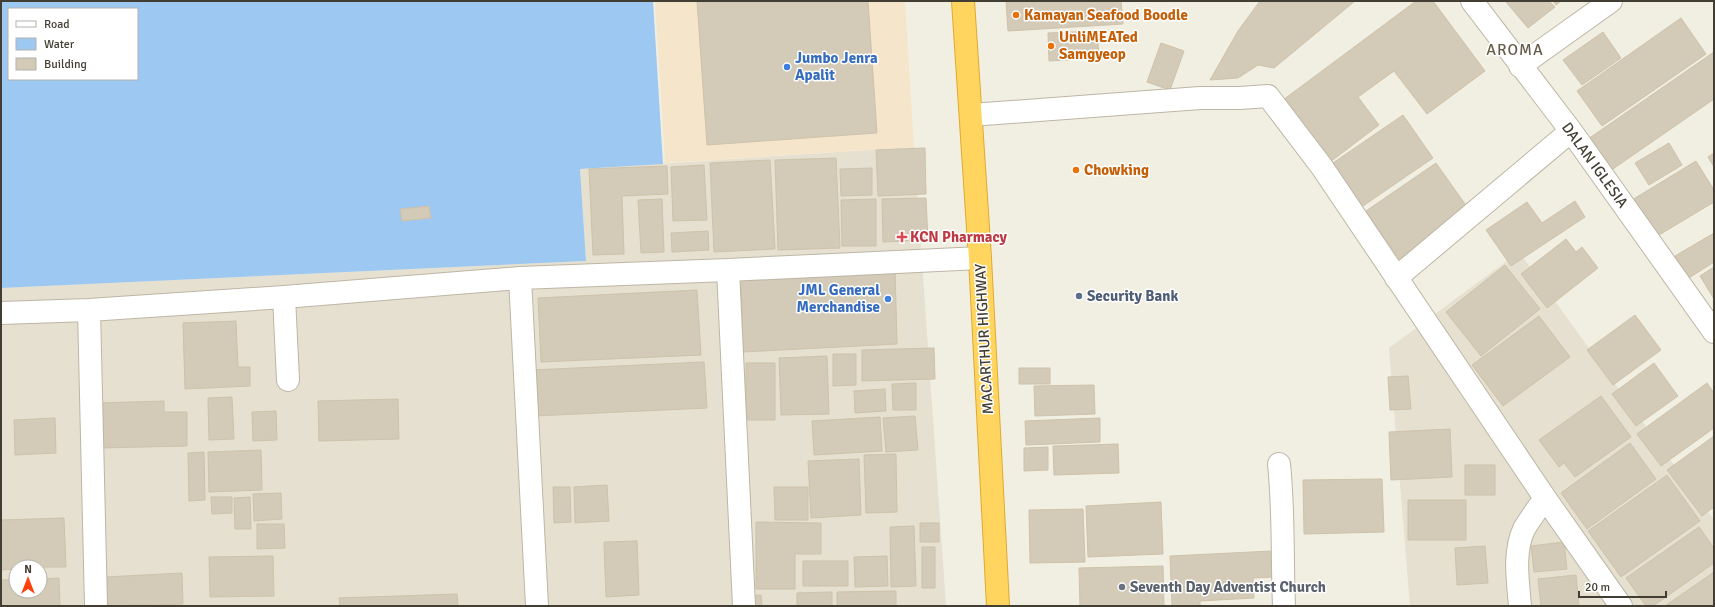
<svg xmlns="http://www.w3.org/2000/svg" width="1715" height="607" font-family="Signika,sans-serif">
<style>
.residential{fill:#e5e0d0;fill-rule:evenodd}
.commercial{fill:#f5e6cb}
.water{fill:#9cc8f1;fill-rule:evenodd}
.building{fill:#d3cab7;stroke:#cec2aa}
.lines{fill:none;stroke-linecap:round;stroke-linejoin:round}
.minor-casing{stroke:#bdb6a5;stroke-width:24}
.highway-casing{stroke:#dfaa2e;stroke-width:24}
.minor{stroke:#fff;stroke-width:22}
.highway{stroke:#ffd55f;stroke-width:22}
.food-dot{fill:#e8710a;stroke:#fff;stroke-width:1.5}
.shop-dot{fill:#3f7fe0;stroke:#fff;stroke-width:1.5}
.health-dot{fill:#e0444e;stroke:#fff;stroke-width:1.5}
.service-dot{fill:#5c6f8a;stroke:#fff;stroke-width:1.5}
.worship-dot{fill:#6b7280;stroke:#fff;stroke-width:1.5}
.labels{text-anchor:middle;dominant-baseline:central;stroke-width:3;stroke-linejoin:round;paint-order:stroke}
.food-label{font-size:15px;font-weight:bold;fill:#c56008;stroke:#fff;text-anchor:start}
.shop-label{font-size:15px;font-weight:bold;fill:#366cbe;stroke:#fff;text-anchor:start}
.street-label{font-size:15px;fill:#433e33;stroke:#fff}
.health-label{font-size:15px;font-weight:bold;fill:#be3a42;stroke:#fff;text-anchor:start}
.service-label{font-size:15px;font-weight:bold;fill:#4e5e75;stroke:#fff;text-anchor:start}
.worship-label{font-size:15px;font-weight:bold;fill:#5b616d;stroke:#fff;text-anchor:start}
.neighbourhood-label{font-size:16px;letter-spacing:1px;fill:#665c4a;stroke:#fff}
</style>
<rect width="100%" height="100%" fill="#f1eee2"/>
<path class="residential" d="M914,147L946,606H1V288L586,261L580,169ZM16,567H40V591H16Z
M1519,252L1714,520V606H1410L1389,348Z"/>
<path class="commercial" d="M655,1H905L914,147L665,163Z"/>
<path class="water" d="M1,1H653L663,164L580,169L586,261L1,288ZM9,9H137V79H9Z"/>
<path class="building" d="M697,1H868L877,133L707,145Z
M1006,1H1121L1123,24L1008,31Z
M1260,1H1355L1274,68L1258,65L1238,78L1210,80L1238,31Z
M1416,1H1433L1485,71L1427,114L1394,71L1358,97L1379,125L1330,162L1283,100Z
M1508,1H1549L1555,7L1528,28L1506,2Z
M1553,1H1561L1556,5Z
M1681,18L1706,54L1602,126L1577,91Z
M1097,31L1099,58L1049,61L1048,33Z
M1603,32L1621,58L1582,85L1563,60Z
M1161,43L1184,51L1170,90L1147,82Z
M1714,52V99L1610,171L1588,139Z
M1403,115L1433,158L1360,208L1330,165Z
M1669,143L1682,165L1649,185L1635,163Z
M925,148L926,194L878,196L876,150Z
M1714,153V167L1708,157Z
M836,158L840,248L778,250L775,160Z
M770,160L775,249L714,252L710,163Z
M1696,161L1714,190V202L1654,238L1632,200Z
M1436,163L1470,211L1399,259L1366,211Z
M704,165L707,220L673,221L671,167Z
M667,166L668,194L622,196L624,254L593,255L589,169Z
M872,168V195L841,196L840,169Z
M926,198L928,240L883,242L882,199Z
M662,199L664,252L641,253L638,200Z
M876,199V246H842L841,200Z
M1575,201L1585,217L1511,266L1486,230L1527,202L1542,223Z
M429,206L431,218L402,221L400,209Z
M708,231L709,250L672,252L671,233Z
M1714,233V262L1689,278L1675,256Z
M1566,239L1576,252L1582,247L1598,268L1547,308L1521,274Z
M1505,265L1540,309L1481,356L1446,312Z
M1714,267V299L1700,276Z
M895,270L897,344L743,352L741,278Z
M697,290L701,355L541,362L538,298Z
M1635,315L1661,350L1613,385L1587,350Z
M1539,316L1570,357L1503,406L1472,365Z
M236,321L238,367H250V386L185,389L183,323Z
M934,348L935,379L862,381V350Z
M833,354H856V385L833,386Z
M827,356L829,414L781,415L779,358Z
M704,362L707,408L534,416L532,370Z
M746,363H775V420H746Z
M1654,363L1678,396L1636,426L1612,394Z
M1019,368H1050V384H1019Z
M1408,376L1411,409L1390,410L1388,377Z
M916,383V410H893L892,384Z
M1707,383L1714,393V428L1661,466L1637,434Z
M1094,385L1095,414L1035,416L1034,386Z
M885,389L886,411L855,413L854,391Z
M1601,396L1631,437L1575,477L1564,463L1559,467L1539,440Z
M232,397L234,439L209,440L208,398Z
M398,399L399,439L319,441L318,401Z
M164,401V412H187V446L99,448L98,403Z
M276,411L277,440L253,441L252,412Z
M915,416L918,450L886,452L883,418Z
M880,417L882,451L814,455L812,421Z
M55,418L56,453L15,455L14,420Z
M1100,418V442L1026,445L1025,421Z
M1450,429L1452,477L1391,480L1389,432Z
M1714,436V507L1702,516L1667,470Z
M1630,443L1656,479L1587,529L1561,493Z
M1118,444L1119,473L1054,475L1053,446Z
M1048,447V470L1024,471V448Z
M261,450L262,490L209,492L208,452Z
M204,452L205,500L189,501L188,453Z
M896,454L897,512L866,513L864,455Z
M859,459L861,515L811,518L808,461Z
M1465,465H1495V495H1465Z
M1667,475L1700,521L1621,577L1588,531Z
M1382,479L1384,532L1304,534L1303,480Z
M607,485L609,521L575,523L574,487Z
M553,487H570L571,522L554,523Z
M774,487H808V520H775Z
M281,493L282,519L254,521L253,494Z
M211,497H232V513L212,514Z
M250,497L251,529H235L234,498Z
M1408,500H1466V540H1408Z
M1161,502L1163,554L1088,557L1086,506Z
M1083,509L1085,562L1030,563L1029,510Z
M64,518L66,567H16V569L1,570V520Z
M756,522L821,523V554H795V589H756Z
M920,523H939V542H920Z
M257,524H284L285,548L257,549Z
M914,526L916,586L891,587L890,527Z
M1699,527L1714,548V563L1653,606H1646L1626,578Z
M637,541L639,595L606,597L604,542Z
M1564,542L1567,569L1534,572L1531,546Z
M1485,546L1488,583L1457,585L1455,548Z
M922,547H935V588H922Z
M1272,551L1274,577L1253,578L1254,598L1200,601V606H1172L1170,556Z
M273,556L274,596L210,597L209,557Z
M887,556L888,586L855,587L854,557Z
M803,561H848V586H803Z
M1163,566L1164,606H1080L1079,568Z
M1714,572V606H1665Z
M182,573L183,604L108,606L106,577Z
M1576,575L1579,606H1541L1538,579Z
M59,578L60,606H1V580H16V591H40V579Z
M896,591V606H837V592Z
M832,592V606H797V593Z
M457,594L458,606H340L339,598Z
M761,595L762,606H749V596Z"/>
<g class="lines">
<g class="minor-casing">
<path id="minor" d="M1472,1L1571,131L1714,332
M1520,66L1611,1
M971,115L1200,98H1240L1268,96L1322,167L1545,498L1621,606
M728,270L744,606
M520,278L537,606
M1396,278L1571,131
M284,297L288,380
M89,310L96,606
M1,313L89,310L284,297L520,278L728,270L980,258
M1279,464C1284,511 1282,559 1284,606
M1520,606C1518,581 1513,553 1524,529C1530,519 1538,508 1545,498"/>
</g>
<g class="highway-casing">
<path id="highway" d="M963,1L980,258L998,606"/>
</g>
<use href="#minor" class="minor"/>
<use href="#highway" class="highway"/>
</g>
<g class="food-dot">
<circle cx="1016" cy="15" r="4"/>
<circle cx="1051" cy="46" r="4"/>
<circle cx="1076" cy="170" r="4"/>
</g>
<g class="shop-dot">
<circle cx="787" cy="67" r="4"/>
<circle cx="888" cy="299" r="4"/>
</g>
<path class="health-dot" d="M900 231h4v4h4v4h-4v4h-4v-4h-4v-4h4z"/>
<circle class="service-dot" cx="1079" cy="296" r="4"/>
<circle class="worship-dot" cx="1122" cy="587" r="4"/>
<g class="labels">
<g class="food-label">
<text x="1024" y="15">Kamayan Seafood Boodle</text>
<text x="1059" y="37">UnliMEATed<tspan x="1059" dy="17">Samgyeop</tspan></text>
<text x="1084" y="170">Chowking</text>
</g>
<g class="shop-label">
<text x="795" y="58">Jumbo Jenra<tspan x="795" dy="17">Apalit</tspan></text>
<text x="880" y="290" text-anchor="end">JML General<tspan x="880" dy="17">Merchandise</tspan></text>
</g>
<g class="street-label">
<text transform="translate(1595 165) rotate(54)">DALAN IGLESIA</text>
<text transform="translate(984 339) rotate(-93)">MACARTHUR HIGHWAY</text>
</g>
<g class="health-label">
<text x="910" y="237">KCN Pharmacy</text>
</g>
<g class="service-label">
<text x="1087" y="296">Security Bank</text>
</g>
<g class="worship-label">
<text x="1130" y="587">Seventh Day Adventist Church</text>
</g>
<g class="neighbourhood-label">
<text x="1515" y="50">AROMA</text>
</g>
</g>
<rect width="1715" height="607" fill="none" stroke="#433e33" stroke-width="4"/>
<rect x="8" y="8" width="130" height="72" fill="#ffffff" stroke="#b4b2ad"/>
<rect x="16" y="21" width="20" height="6" fill="#ffffff" stroke="#b4b2ad"/>
<text x="44" y="28" font-size="12" fill="#433e33">Road</text>
<rect x="16" y="38" width="20" height="12" fill="#9cc8f1" stroke="#b4b2ad"/>
<text x="44" y="48" font-size="12" fill="#433e33">Water</text>
<rect x="16" y="58" width="20" height="12" fill="#d3cab7" stroke="#b4b2ad"/>
<text x="44" y="68" font-size="12" fill="#433e33">Building</text>
<g transform="translate(28 579)"><circle r="19" fill="#ffffff" stroke="#b4b2ad"/>
<path d="M0-3L7 15L0 10L-7 15Z" fill="#fe410d"/>
<text y="-6" font-size="11" font-weight="bold" text-anchor="middle" fill="#433e33">N</text>
</g>
<path d="M1579 591v6h87v-6" fill="none" stroke="#433e33" stroke-width="2"/>
<text x="1585" y="591" font-size="12" fill="#433e33" stroke="#ffffff" stroke-width="3" paint-order="stroke">20 m</text>
</svg>
